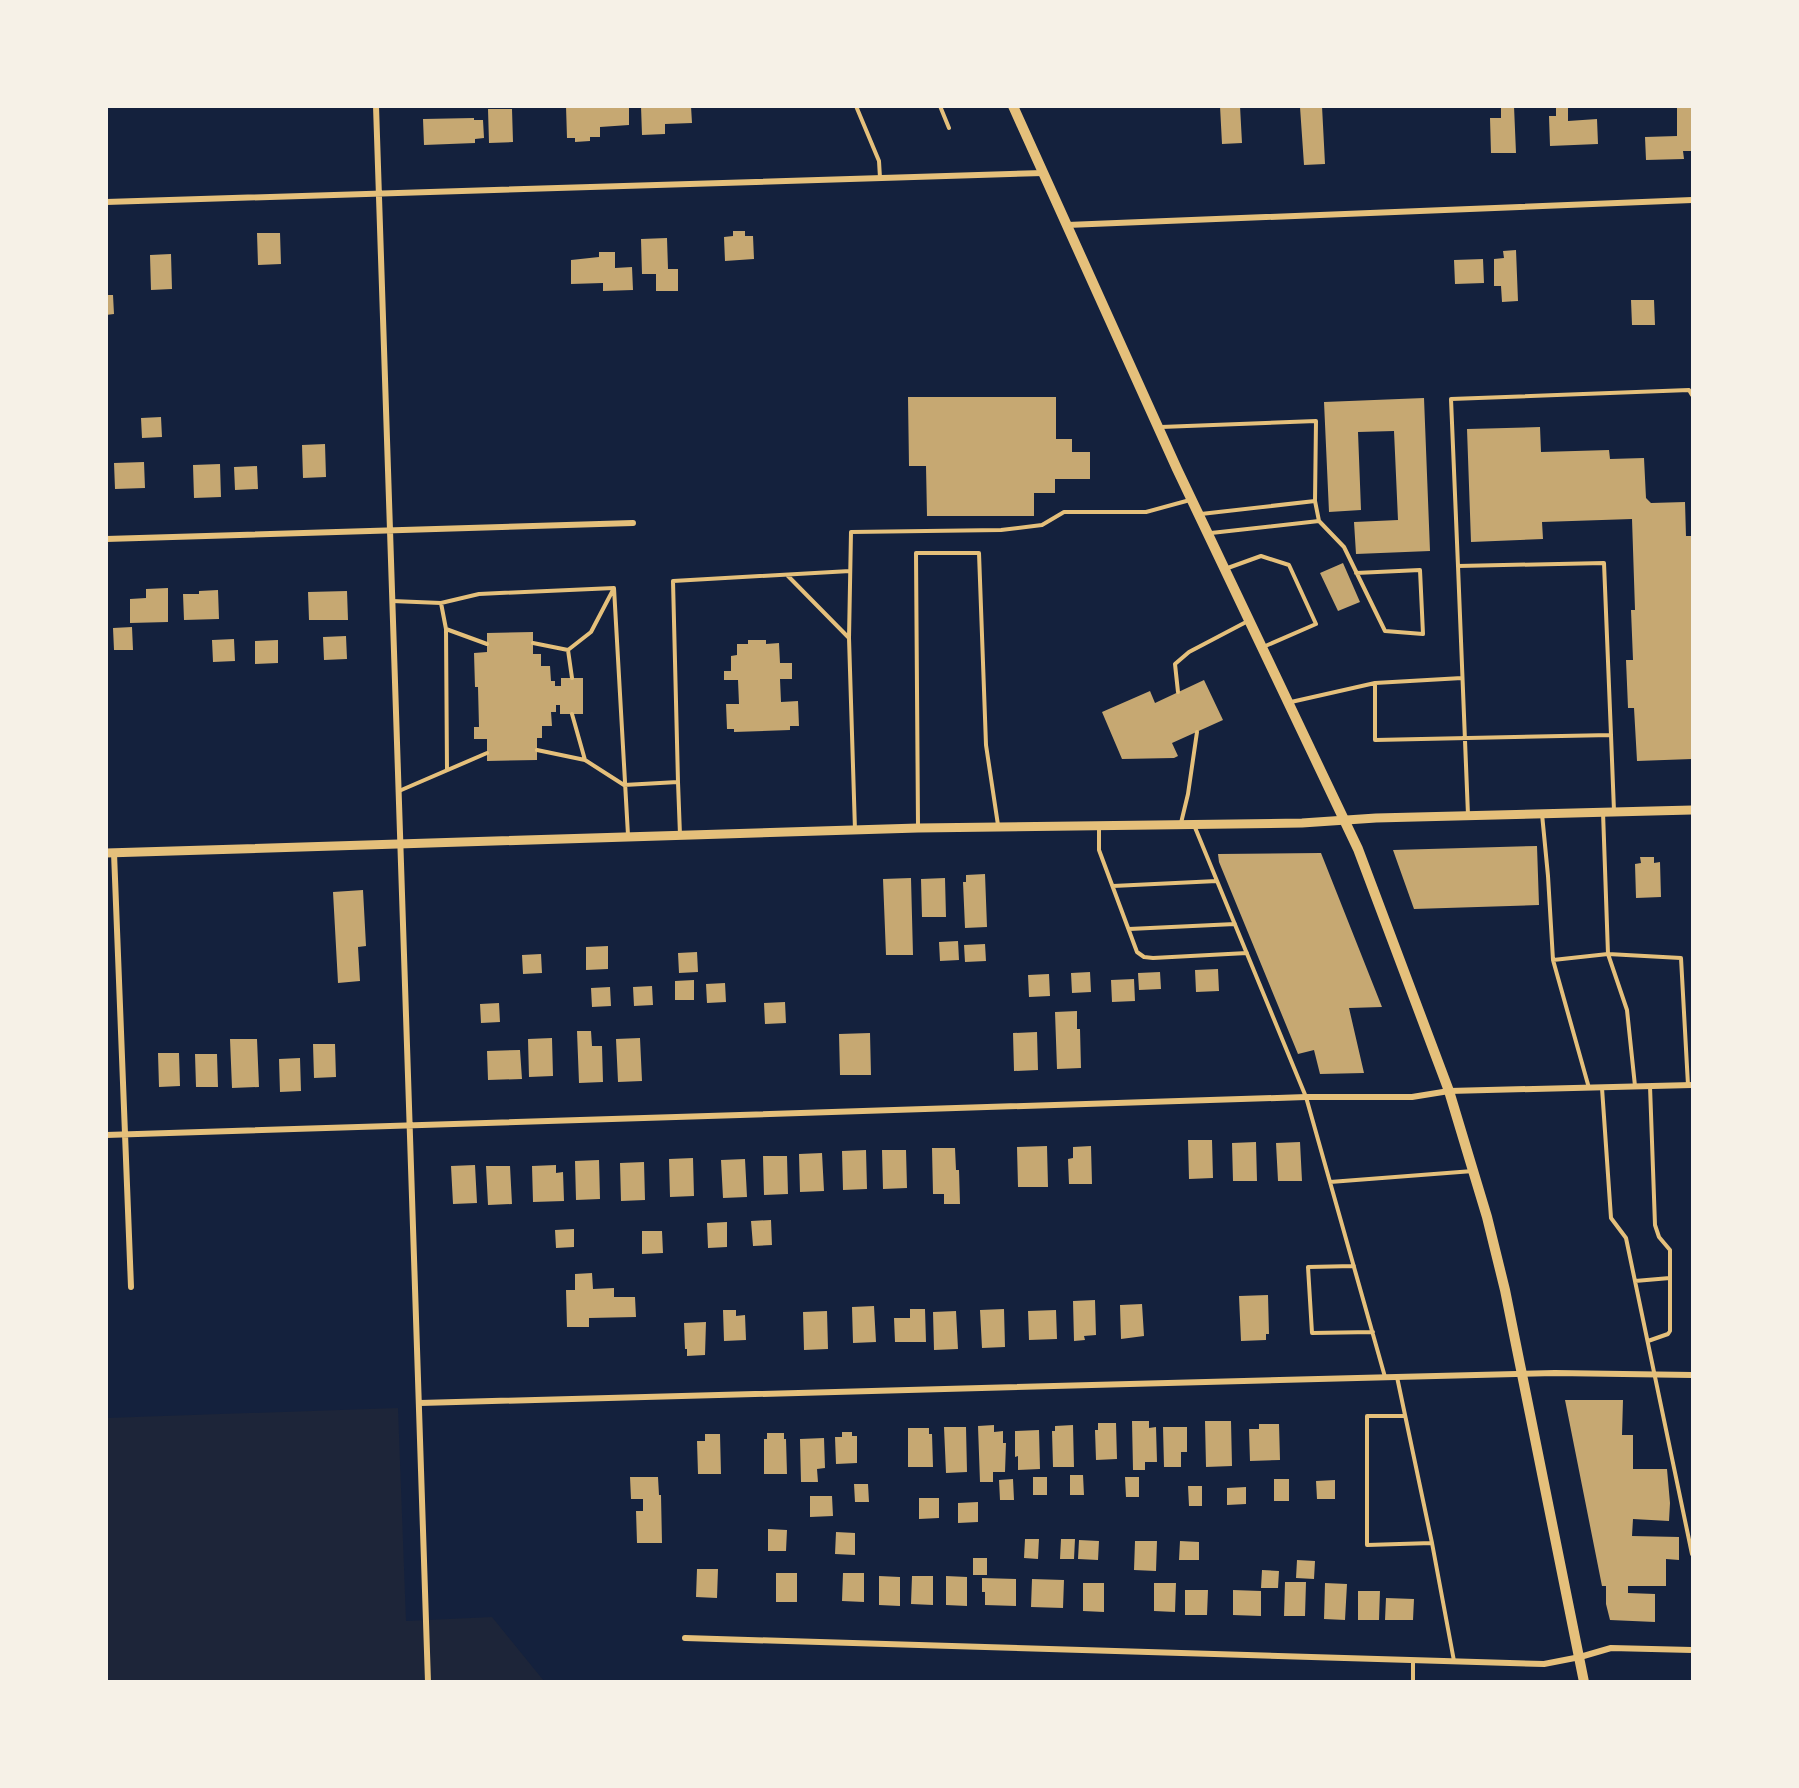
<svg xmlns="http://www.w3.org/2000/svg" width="1799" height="1788" font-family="'Archivo Narrow',sans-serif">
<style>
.green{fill:#1d2539}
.building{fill:#c6a872}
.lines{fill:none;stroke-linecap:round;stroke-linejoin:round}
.service{stroke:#e5c07b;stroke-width:4}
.minor{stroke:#e5c07b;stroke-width:6}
.tertiary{stroke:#e5c07b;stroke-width:9}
.secondary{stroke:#e5c07b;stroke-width:10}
</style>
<rect width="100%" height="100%" fill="#14213d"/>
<path class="green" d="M398,1408L406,1621L492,1617L544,1681H107L106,1418Z"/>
<path class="building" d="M566,106H629V125L600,127V137H590V141L575,142V138H567Z
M641,106H691L692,123L665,124V134L642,135Z
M1220,106H1240L1242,143L1222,144Z
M1322,106L1325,164L1304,165L1300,107Z
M1514,106L1516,153H1491L1490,118H1501V107Z
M1677,106H1692V151H1683L1684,159L1646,160L1645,137L1677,136Z
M1556,107H1568V121L1597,119L1598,144L1550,146L1549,116H1556Z
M488,109H512L513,142L489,143Z
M474,118V120H483L484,138L475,139V143L424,145L423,119Z
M733,231H745V236H753L754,259L725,261L724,237L733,236Z
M257,233H280L281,264L258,265Z
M667,238L668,269H678V291H656V274H642L641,239Z
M1516,250L1518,301L1502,302L1501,286H1494V259L1504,258L1503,251Z
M599,252H615V268L632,267L633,290L603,291V283L571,284V260L599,257Z
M171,254L172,289L151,290L150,255Z
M1483,259L1484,283L1455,284L1454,260Z
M106,295H113L114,314L106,315Z
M1631,300H1654L1655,325H1632Z
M908,397H1056V439H1072V452H1090V479H1055V493H1034V516H927L926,466H909Z
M1424,398L1430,551L1356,554L1354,522L1398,520L1394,431L1358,432L1361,510L1329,512L1324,402Z
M161,417L162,437L142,438L141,418Z
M1540,427L1541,452L1609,450L1610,459L1644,458L1646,498L1651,503L1685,502L1686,536H1692V759L1637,761L1634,708H1628L1626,660H1633L1631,610H1635L1632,519L1542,522L1543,539L1471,542L1467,429Z
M325,444L326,477L303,478L302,445Z
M144,462L145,488L115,489L114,463Z
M220,464L221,497L194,498L193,465Z
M257,466L258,489L235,490L234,467Z
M1343,563L1360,602L1338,611L1320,573Z
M168,588V622L130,623V599L146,598V589Z
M218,590L219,619L184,620L183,594H199V591Z
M347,591L348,620H309L308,592Z
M132,627L133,650H114L113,628Z
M533,632V654H541V666H550L551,681H555V686H561V678H583V714H560V705H556V712H551L552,726H542V738H537V760L487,761V739H474V727H479L478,687H475L474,653L487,652V633Z
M346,636L347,659L324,660L323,637Z
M234,639L235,661L213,662L212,640Z
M278,640V663L255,664V641Z
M748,640H766V644L779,643L780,663H792V679H780L781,702L798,701L799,726H790V730L734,732V729H727L726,704H739L738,680H724V671H731V656L737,655V644H748Z
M1204,680L1223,720L1172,743L1178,756L1174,758L1122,759L1102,712L1150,691L1155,703Z
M1537,846L1539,905L1414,909L1393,850Z
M1321,853L1382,1007L1349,1008L1364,1073L1320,1074L1314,1050L1298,1054L1219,862L1218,854Z
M1640,857H1654V863L1660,862L1661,897L1636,898L1635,864L1641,863Z
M985,874L987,927L965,928L963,882H966V875Z
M911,878L913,955H886L883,879Z
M945,878L946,917H922L921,879Z
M363,890L366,946L358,947L360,981L338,983L333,892Z
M958,941L959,960L940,961L939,942Z
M985,944L986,961L965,962L964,945Z
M608,946V969L586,970V947Z
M697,952L698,972L679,973L678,953Z
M541,954L542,973L523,974L522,955Z
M1218,969L1219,991L1196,992L1195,970Z
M1090,972L1091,992L1072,993L1071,973Z
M1160,972L1161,989L1139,990L1138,973Z
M1049,974L1050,996L1029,997L1028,975Z
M1134,979L1135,1001L1112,1002L1111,980Z
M694,980V1000H675V981Z
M725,983L726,1002L707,1003L706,984Z
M652,986L653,1005L634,1006L633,987Z
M610,987L611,1006L592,1007L591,988Z
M785,1002L786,1023L765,1024L764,1003Z
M499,1003L500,1022L481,1023L480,1004Z
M1077,1011V1029H1080L1081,1068L1057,1069L1055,1012Z
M577,1031H591L592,1046H602L603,1082L579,1083Z
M1037,1032L1038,1070L1014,1071L1013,1033Z
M870,1033L871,1075H840L839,1034Z
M552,1038L553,1076L529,1077L528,1039Z
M640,1038L642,1081L618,1082L616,1039Z
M230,1039H257L259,1087L232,1088Z
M313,1044H335L336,1077L314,1078Z
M520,1050L522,1079L488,1080L487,1051Z
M158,1053H179L180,1086L159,1087Z
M195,1054H217L218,1087H196Z
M300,1058L301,1091L280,1092L279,1059Z
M1188,1140H1212L1213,1178L1189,1179Z
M1256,1142L1257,1181H1233L1232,1143Z
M1300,1142L1302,1181H1278L1276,1143Z
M1047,1146L1048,1187H1018L1017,1147Z
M1091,1146L1092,1184H1069L1068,1159L1073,1158V1147Z
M932,1148H955L956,1170H959L960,1204H944V1194H933Z
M866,1150L867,1189L843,1190L842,1151Z
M882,1150H906L907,1188L883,1189Z
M822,1153L824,1191L800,1192L799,1154Z
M763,1156H787L788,1194L764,1195Z
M693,1158L694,1196L670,1197L669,1159Z
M745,1159L747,1197L723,1198L721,1160Z
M599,1160L600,1199L576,1200L575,1161Z
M644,1162L645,1200L621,1201L620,1163Z
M475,1165L477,1203L453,1204L451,1166Z
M556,1165V1173L563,1172L564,1201L533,1202L532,1166Z
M486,1166H510L512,1204L488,1205Z
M771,1220L772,1245L753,1246L751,1221Z
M727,1222V1247L708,1248L707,1223Z
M574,1229V1247L556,1248L555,1230Z
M642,1231H662L663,1253L642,1254Z
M592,1273L593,1289L614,1288V1297H635L636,1317L589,1318V1327H567L566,1290H575V1274Z
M1268,1295L1269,1334H1266V1340L1241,1341L1239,1296Z
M1095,1300L1096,1335L1084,1336L1085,1340L1074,1341L1073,1301Z
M1142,1304L1144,1336L1121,1339L1120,1305Z
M874,1306L876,1342L853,1343L852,1307Z
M910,1309H925L926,1342H895L894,1318H910Z
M1004,1309L1005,1347L982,1348L980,1310Z
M723,1310H736V1316L745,1315L746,1340L724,1341Z
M1056,1310L1057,1339L1029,1340L1028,1311Z
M827,1311L828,1349L804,1350L803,1312Z
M956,1311L958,1349L934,1350L933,1312Z
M706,1322L705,1355L687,1356V1349H685L684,1323Z
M1565,1400H1623L1622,1435H1633V1469H1667L1670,1503L1669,1521L1633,1519L1632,1536L1679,1537V1560L1666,1559V1586H1628V1593L1655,1594V1622L1610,1620L1606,1604V1586H1602Z
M1132,1421H1149V1428L1156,1427L1157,1462H1145V1470H1133Z
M1205,1421H1231L1232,1466L1206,1467Z
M1098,1423H1116L1117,1459L1096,1460L1095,1430H1098Z
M1259,1424H1279L1280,1460L1250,1461L1249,1429H1259Z
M994,1425V1432L1003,1431V1443H1006L1005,1472H993V1482H980L978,1426Z
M1073,1425L1074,1467H1053L1052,1431H1055V1426Z
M944,1427H966L967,1472L946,1473Z
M1163,1427H1187V1452H1181V1467H1164Z
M908,1428H929V1434H932L933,1467H908Z
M1039,1430L1040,1469L1018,1470V1456L1015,1457V1431Z
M842,1432H852V1436H857V1463L836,1464L835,1437H842Z
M767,1433H784V1439H786L787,1474H764V1439H767Z
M705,1434H720L721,1474H698L697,1441H705Z
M824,1438L825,1468L817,1469L818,1482H801L800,1439Z
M1070,1475H1083L1084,1495H1070Z
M630,1477H658L659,1495H661L662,1543H637L636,1511H643V1499H631Z
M1033,1477H1047V1495H1033Z
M1125,1477H1139V1497H1126Z
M1013,1479L1014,1500H1000L999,1480Z
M1274,1479H1289V1501H1274Z
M1335,1480V1499H1317L1316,1481Z
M854,1484H868L869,1502H855Z
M1188,1486H1202V1506H1189Z
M1246,1487V1504L1227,1505V1488Z
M810,1496H832L833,1516L810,1517Z
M919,1498H939V1518L919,1519Z
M978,1502V1522L958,1523V1503Z
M768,1529L787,1530L786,1551H768Z
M836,1532L855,1533V1555L835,1554Z
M1025,1539H1039L1038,1559L1024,1558Z
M1061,1539H1075L1074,1559H1060Z
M1079,1540L1099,1541L1098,1560L1078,1559Z
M1135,1541H1157L1156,1571L1134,1570Z
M1180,1541L1199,1542V1560H1179Z
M973,1558H987V1575H973Z
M1297,1560L1315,1561L1314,1579L1296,1578Z
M697,1569H718L717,1598L696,1597Z
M1262,1570L1279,1571L1278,1588H1261Z
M776,1573H797V1602H776Z
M843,1573H864V1602L842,1601Z
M879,1576L900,1577V1606L879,1605Z
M912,1576H933V1605L911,1604Z
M946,1576L967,1577V1606L946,1605Z
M982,1578L1016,1579V1606L985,1605V1592H982Z
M1032,1579L1064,1580L1063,1608L1031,1607Z
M1285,1582H1306L1305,1616H1284Z
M1083,1583H1104V1612L1083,1611Z
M1154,1583H1176L1175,1612L1154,1611Z
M1325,1583L1347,1584L1345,1620L1324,1619Z
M1185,1590H1208L1207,1615H1185Z
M1233,1590L1261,1591V1616L1233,1615Z
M1358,1591H1380L1379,1620H1358Z
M1386,1598L1414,1599L1413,1620H1385Z"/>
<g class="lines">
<path class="service" d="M856,106L879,161L880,178
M940,106L949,128
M1161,427L1316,421L1315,501
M1201,514L1315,501L1319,521L1211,533
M1319,521L1344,547L1385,631L1423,634L1420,570L1356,573
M1458,566L1451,399L1689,390L1692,395
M1225,569L1261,556L1289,565L1316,624L1263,647
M788,576L849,638
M392,601L441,603L479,594L614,588L628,835
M441,603L446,629L487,644
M446,629L447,770
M533,643L568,650L572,678
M568,650L591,632L613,590
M1375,683L1462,678
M1178,692L1175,664L1189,652L1248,621
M1291,702L1375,683V740L1611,735L1614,811
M572,714L585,760
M537,750L585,760L624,785L678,782L673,581L850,571
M678,782L680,835
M399,791L487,753
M1542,814L1548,876L1553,960L1589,1088
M1468,815L1458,566L1604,563L1611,735
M1181,823L1188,794L1197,732
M1194,825L1306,1097L1385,1377
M918,826L916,553H979L986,745L998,825
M1099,826V850L1137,952L1144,957L1153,958L1247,953
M855,830L849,638L851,532L1001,530L1042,525L1064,512H1146L1190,500
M1113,886L1217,881
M1129,929L1235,924
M1553,960L1608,954L1603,812
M1635,1086L1627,1010L1608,954L1681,958L1688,1085
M1650,1086L1655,1225L1659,1237L1670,1250V1278
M1602,1088L1611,1218L1626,1238L1692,1554
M1330,1182L1473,1171
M1354,1266L1308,1267L1312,1333L1373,1332
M1635,1281L1670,1278V1331L1668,1334L1648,1341
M1397,1377L1432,1543L1454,1661
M1405,1416H1367V1545L1432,1543
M1413,1682V1661"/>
<path class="minor" d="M376,106L428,1682
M106,202L1043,173
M1067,225L1692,200
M106,539L633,523
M114,853L131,1287
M106,1135L1306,1097H1412L1449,1091L1692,1085
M420,1403L1396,1377L1555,1373L1692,1375
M685,1638L1544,1664L1580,1657L1611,1648L1692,1650"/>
<path class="tertiary" d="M106,853L918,828L1302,823L1376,818L1692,810"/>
<path class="secondary" d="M1013,106L1177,469L1358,849L1449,1091L1487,1217L1505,1290L1584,1682"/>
</g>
<rect width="1799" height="1788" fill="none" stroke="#f6f1e7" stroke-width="216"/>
</svg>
